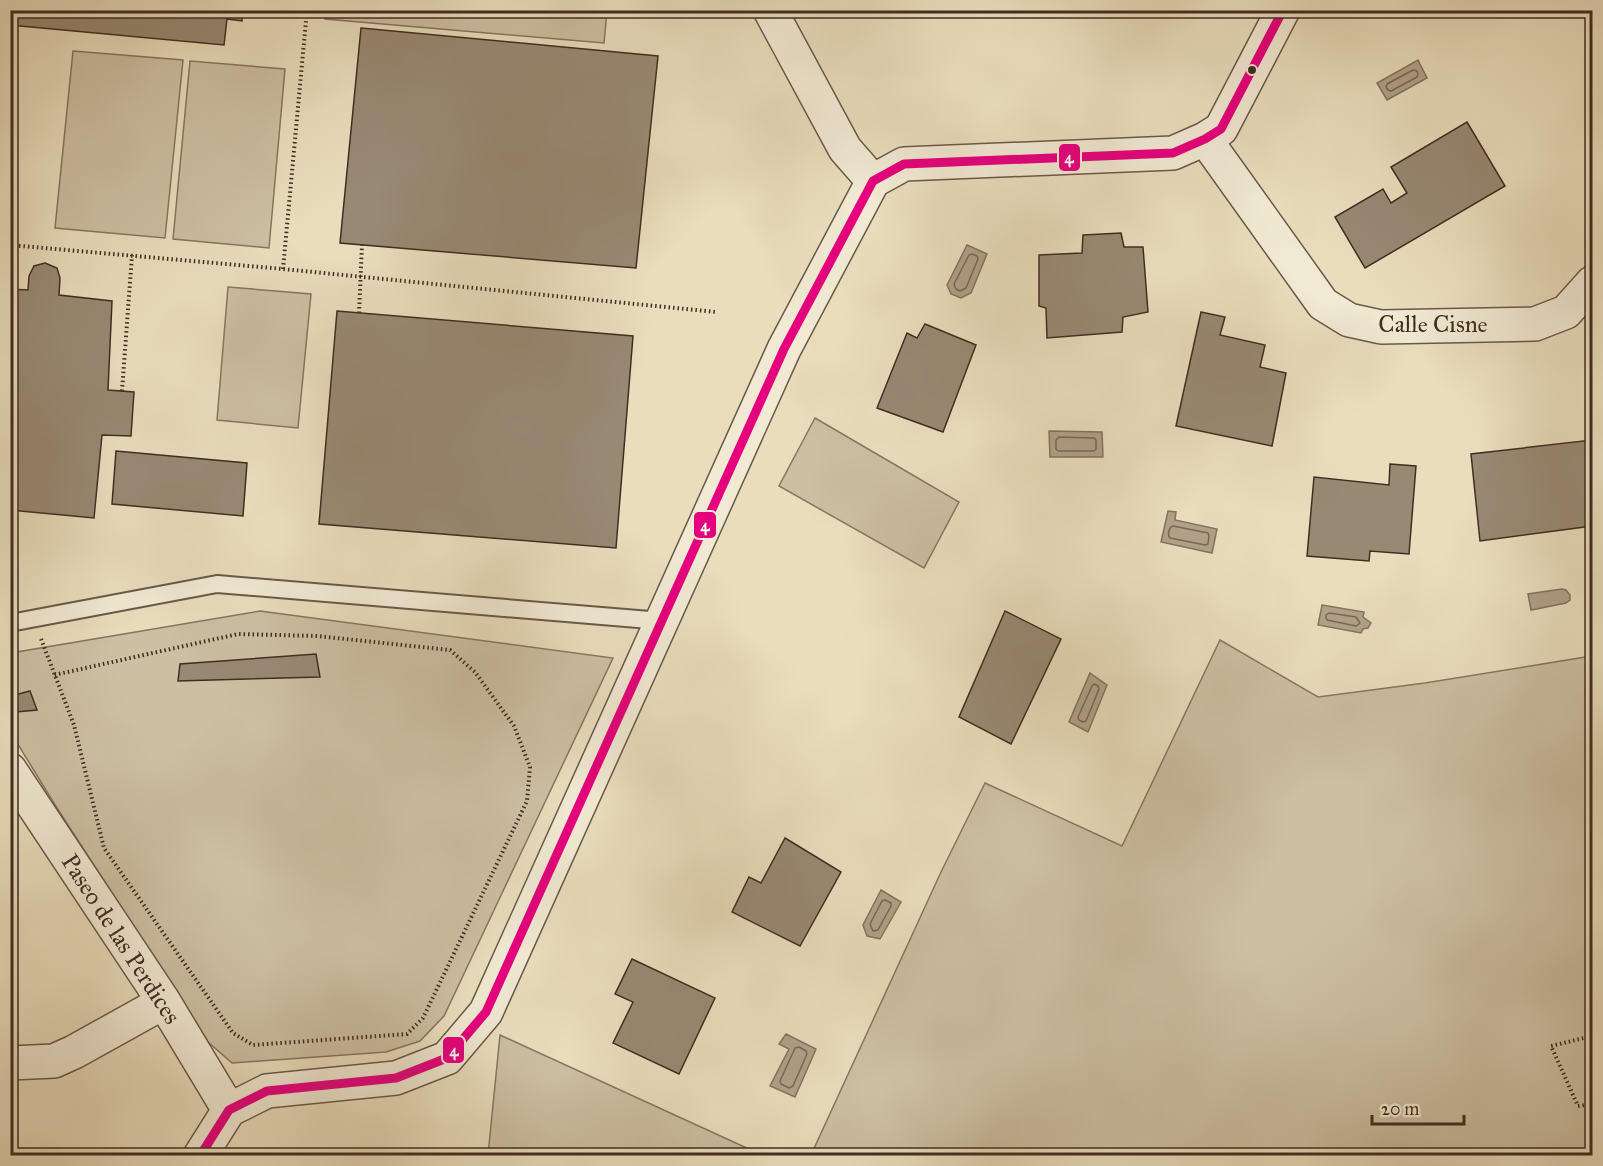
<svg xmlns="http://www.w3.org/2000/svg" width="1603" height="1166" font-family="'IM FELL Great Primer',serif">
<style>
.green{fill:#ccbfa2;stroke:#867662;stroke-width:1.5}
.water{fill:#b0a188;stroke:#837360;stroke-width:1.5}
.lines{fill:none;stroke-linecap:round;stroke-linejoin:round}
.shore{stroke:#786756;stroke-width:1.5}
.building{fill:#988973;stroke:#402d23;stroke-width:1.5}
.lane-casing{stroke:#6a5949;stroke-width:20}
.street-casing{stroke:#6a5949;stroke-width:36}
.path{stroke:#402d23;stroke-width:4;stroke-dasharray:1.5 3;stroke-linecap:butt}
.lane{stroke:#f1e9d3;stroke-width:16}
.street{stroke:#f1e9d3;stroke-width:33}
.bus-1-casing{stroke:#f1e9d3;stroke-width:14}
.bus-1{stroke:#e5007d;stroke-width:9}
.bus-dot{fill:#402d23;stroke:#f1e9d3;stroke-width:2}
.labels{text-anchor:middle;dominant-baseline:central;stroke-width:4.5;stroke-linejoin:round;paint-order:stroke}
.street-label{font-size:24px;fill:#402d23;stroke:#f1e9d3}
.line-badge{stroke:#f1e9d3;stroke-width:2}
.badge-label{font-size:16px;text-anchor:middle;font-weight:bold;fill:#fff}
</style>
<rect width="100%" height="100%" fill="#e9ddbc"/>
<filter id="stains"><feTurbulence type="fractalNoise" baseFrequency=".00333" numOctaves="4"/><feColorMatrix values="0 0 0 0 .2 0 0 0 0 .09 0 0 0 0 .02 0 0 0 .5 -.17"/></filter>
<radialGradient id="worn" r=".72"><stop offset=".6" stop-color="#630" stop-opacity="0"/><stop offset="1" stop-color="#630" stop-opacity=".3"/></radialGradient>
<path class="green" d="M326,10H607V11L604,43L325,19Z
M73,51L183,60L165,238L55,228Z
M190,61L285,69L269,248L173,239Z
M228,287L311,294L298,428L217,420Z
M815,418L959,502L924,568L779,486Z
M260,611L613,658L444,1016L420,1041L386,1052L232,1063L208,1042L57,808L11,733V653Z
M1220,640L1318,697L1425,683L1592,656V1155H811L941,872L985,783L1122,846Z
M500,1035L762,1155H488Z"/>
<path class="water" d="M1418,60L1427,78L1387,100L1377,83Z
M967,245L987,254L971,293L961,298L951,294L947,285Z
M1049,431L1102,432L1103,457H1050Z
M1168,511L1176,512L1175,520L1217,529L1212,553L1161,542Z
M1562,589L1566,590L1570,595V600L1566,603L1531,610L1528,594Z
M1322,605L1364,612L1363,617L1371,623L1368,628L1363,629L1361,633L1318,625Z
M1090,673L1107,685L1088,732L1069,722Z
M881,890L901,902L880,939L867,936L863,925Z
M786,1034L816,1049L795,1097L770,1086L789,1049L779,1044Z"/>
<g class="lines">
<path class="shore" d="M1413,70L1417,71L1418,74L1417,77L1391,91L1388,90L1386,87L1387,84Z
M972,254L977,256L978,259L966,288L960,291L956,289L954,284L969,255Z
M1059,437L1094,438L1096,440V449L1094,451H1058L1056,449V440Z
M1173,526L1208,533L1209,536L1208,544L1205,545L1170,538C1167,535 1169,527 1173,526Z
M1329,613L1356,617L1360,623L1356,626L1327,620L1326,618V615Z
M1094,684L1098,686L1099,689L1086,721L1083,722L1079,720L1078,717L1092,686Z
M885,900L891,903V906L878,930L873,931L870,924L882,901Z
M799,1047L806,1051L807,1054L793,1086L789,1088L781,1084L780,1081L795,1048Z"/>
</g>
<path class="building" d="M10,10H242V21L227,19L224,45L10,25Z
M361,28L658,56L636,268L340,243Z
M10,84L15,85L10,158Z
M1467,122L1505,186L1365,268L1335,217L1383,189L1391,203L1407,193L1391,167Z
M1121,233L1124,247H1143L1148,312L1123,317L1122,332L1047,338L1046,308L1039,306V255L1082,253L1083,235Z
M45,263L57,268L60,278L59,295L112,301L108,390L134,392L131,436L102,435L94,518L10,510V289L28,290L29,276L34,266Z
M337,311L633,336L616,548L319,524Z
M1201,312L1225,317L1220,335L1265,345L1260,367L1286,373L1272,446L1176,426Z
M925,324L976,345L943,432L877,408L907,333L917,338Z
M1592,440V526L1480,541L1471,454Z
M116,451L247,463L243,516L112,504Z
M1390,464L1416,466L1409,554L1370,551L1369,561L1307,556L1314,477L1389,485Z
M1005,611L1061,639L1011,744L959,717Z
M316,654L320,677L178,681L180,664Z
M30,691L37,710L16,712L11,696Z
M785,838L841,872L800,946L732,912L749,877L761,883Z
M632,959L715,998L679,1074L613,1043L633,1002L615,994Z"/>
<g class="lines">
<g class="lane-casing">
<path id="lane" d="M10,623L217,584L662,621"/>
</g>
<g class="street-casing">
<path id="street" d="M770,10L845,149L873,181
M1205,139L1323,304L1349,320L1381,327L1535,324L1566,312L1592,283
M10,770L164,1002L229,1110
M10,1063L54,1061L74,1052L164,1002
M200,1156L229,1110L267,1091L396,1078L447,1058L486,1012L784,349L873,181L904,164L1173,153L1205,139L1221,129L1283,10"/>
</g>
<path class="path" d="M10,245L283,269L716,312
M283,269L307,10
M359,313L362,245
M122,391L132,255
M41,639L74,725L104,848L233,1033L253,1045L407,1034L423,1018L527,801L530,767L514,726L475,672L450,650L317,636L238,634L54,675
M1592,1036L1551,1046L1578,1106L1592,1104"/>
<use href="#lane" class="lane"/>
<use href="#street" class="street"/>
<g class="bus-1-casing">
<path id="bus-1" d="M200,1156L229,1110L267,1091L396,1078L447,1058L486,1012L784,349L873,181L904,164L1173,153L1205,139L1221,129L1283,10"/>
</g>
<use href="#bus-1" class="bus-1"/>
</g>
<circle class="bus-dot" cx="1252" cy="70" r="5"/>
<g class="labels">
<g class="street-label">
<text x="1433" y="324">Calle Cisne</text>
<text transform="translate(121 939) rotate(57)">Paseo de las Perdices</text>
</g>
</g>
<g class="line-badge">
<rect x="1058" y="143" width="23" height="29" rx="6" fill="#e5007d"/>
<rect x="693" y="511" width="24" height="28" rx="6" fill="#e5007d"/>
<rect x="442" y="1036" width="23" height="28" rx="6" fill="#e5007d"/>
</g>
<g class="badge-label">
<text x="1069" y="163">4</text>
<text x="705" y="531">4</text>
<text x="454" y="1056">4</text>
</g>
<rect width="1603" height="1166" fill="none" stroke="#e9ddbc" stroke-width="36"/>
<rect x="12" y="12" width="1579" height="1142" fill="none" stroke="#402d23" stroke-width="3"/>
<rect x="18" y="18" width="1567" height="1130" fill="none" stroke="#402d23" stroke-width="1.5"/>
<path d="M1372 1115v9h92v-9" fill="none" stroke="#402d23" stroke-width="3"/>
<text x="1381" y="1115" font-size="18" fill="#402d23" stroke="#f1e9d3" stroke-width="4.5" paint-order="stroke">20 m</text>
<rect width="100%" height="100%" filter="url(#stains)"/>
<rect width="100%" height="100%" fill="url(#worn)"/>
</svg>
